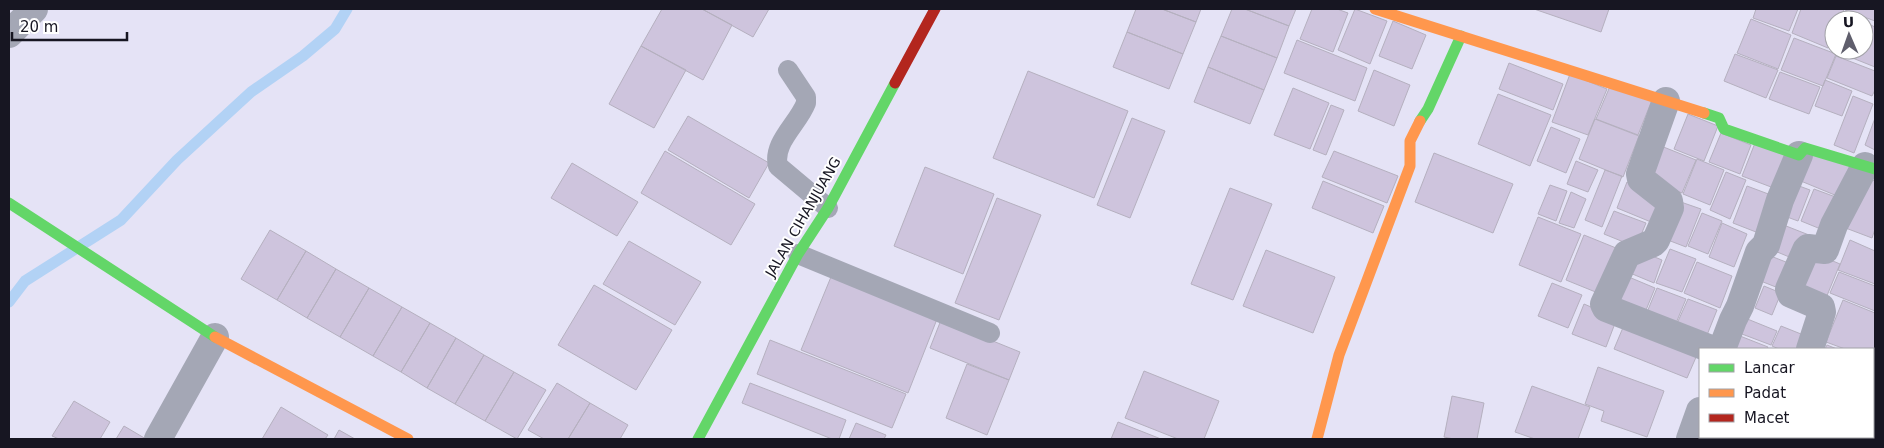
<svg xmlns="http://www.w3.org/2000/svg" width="1884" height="448" font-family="'DejaVu Sans',sans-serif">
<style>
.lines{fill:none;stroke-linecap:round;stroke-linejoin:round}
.stream{stroke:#b2d2f5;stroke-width:11}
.building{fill:#cec4dd;stroke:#b5b0bf}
.lane{stroke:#a4a7b5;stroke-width:20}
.street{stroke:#a4a7b5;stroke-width:28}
.fast{stroke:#63d668;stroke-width:11}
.slow{stroke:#ff974d;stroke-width:11}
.jam{stroke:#b3261e;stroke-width:11}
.labels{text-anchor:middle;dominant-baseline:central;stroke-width:4;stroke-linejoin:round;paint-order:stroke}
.street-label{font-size:14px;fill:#171622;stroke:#fff}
</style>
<rect width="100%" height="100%" fill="#e5e3f6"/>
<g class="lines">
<path class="stream" d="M9,302L25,281L121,220L177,160L251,92L303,56L335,29L347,9"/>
</g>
<path class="building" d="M662,9H702L732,25L703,80L641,46Z
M702,9H769L753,37Z
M1136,9H1162L1196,22L1183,54L1127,32Z
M1162,9H1201L1196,22Z
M1232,9H1245L1289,26L1277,58L1221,36Z
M1245,9H1296L1289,26Z
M1312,9H1337L1348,13L1333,52L1300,39Z
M1355,9L1387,21L1370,64L1338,50Z
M1534,9H1609L1601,32Z
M1756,9H1798L1789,31L1753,18Z
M1801,9H1844L1840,20H1834V34L1828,48L1792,33Z
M1846,9H1875V21L1845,10Z
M1751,19L1791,35L1778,69L1737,53Z
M1393,21L1426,35L1412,69L1379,56Z
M1864,22L1875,27V67L1835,51L1836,50H1864Z
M1127,32L1183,54L1169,89L1113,67Z
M1221,36L1277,58L1264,90L1208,67Z
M1794,38L1836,54L1823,86L1781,70Z
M1297,40L1367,68L1355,101L1284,73Z
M641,46L686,70L654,128L609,104Z
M1735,54L1778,70L1766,98L1724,81Z
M1836,56L1875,71V90L1872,96L1827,78Z
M1509,63L1563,84L1553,110L1499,89Z
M1208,67L1264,90L1250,124L1194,102Z
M1374,70L1410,85L1394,126L1358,111Z
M1028,71L1128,111L1094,198L993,158Z
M1780,72L1820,87L1809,114L1769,99Z
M1570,74L1607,89L1588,135L1552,122Z
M1825,80L1852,91L1842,116L1815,106Z
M1611,84L1652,100L1638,135L1596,119Z
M1293,88L1329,103L1310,149L1274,135Z
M1498,94L1551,115L1530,166L1478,144Z
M1853,96L1873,104L1854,153L1834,145Z
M1331,105L1344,110L1326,155L1313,150Z
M1688,114L1718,126L1704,161L1674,149Z
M688,116L769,163L749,198L668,150Z
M1132,118L1165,131L1130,218L1097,205Z
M1875,118V150L1865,145Z
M1595,119L1639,136L1623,177L1579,159Z
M1551,127L1580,139L1566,173L1537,161Z
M1721,133L1751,145L1740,174L1709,162Z
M1755,143L1792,157L1779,190L1742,176Z
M1656,144L1696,160L1682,193L1643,178Z
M1808,149L1855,168L1842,198L1796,179Z
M665,151L755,204L731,245L641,193Z
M1334,151L1398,176L1387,203L1322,177Z
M1434,153L1513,184L1493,233L1415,202Z
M1697,159L1724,170L1710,205L1683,194Z
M1576,161L1598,170L1588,192L1567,184Z
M572,163L638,202L617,236L551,198Z
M925,167L994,194L963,274L894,246Z
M1605,170L1622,176L1602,227L1585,220Z
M1726,172L1746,180L1730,219L1710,210Z
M1863,177L1875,181V229L1872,238L1843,227Z
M1323,181L1384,206L1373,233L1312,208Z
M1627,182L1662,196L1651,222L1617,208Z
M1791,183L1810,190L1798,221L1779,214Z
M1550,185L1567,191L1556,221L1538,214Z
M1747,186L1771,195L1756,232L1733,223Z
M1230,188L1272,204L1233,300L1191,284Z
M1814,189L1841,199L1828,232L1801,221Z
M1571,192L1586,199L1574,228L1559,223Z
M997,198L1041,215L999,320L955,303Z
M1675,200L1701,209L1686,247L1660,237Z
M1614,211L1646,223L1636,247L1604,234Z
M1702,213L1722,221L1708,254L1688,246Z
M1538,217L1581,234L1561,282L1519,265Z
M1722,223L1747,234L1734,267L1709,257Z
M1781,224L1809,235L1799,261L1770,249Z
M270,230L306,251L277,300L241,279Z
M1584,235L1621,250L1603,295L1566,280Z
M1850,240L1875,251V284L1838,270Z
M629,241L701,282L675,325L603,284Z
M1670,249L1696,259L1682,292L1656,283Z
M1266,250L1335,277L1313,333L1243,306Z
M306,251L336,269L307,318L277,300Z
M1640,251L1662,260L1654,283L1630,273Z
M1809,251L1840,264L1826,298L1794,286Z
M1763,253L1796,266L1786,291L1753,278Z
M1697,262L1732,276L1720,308L1684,293Z
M336,269L369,288L340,337L307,318Z
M833,272L939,314L908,393L801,350Z
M1839,272L1875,286V311L1830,293Z
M1624,275L1655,288L1644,315L1613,303Z
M1552,283L1582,295L1568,328L1538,316Z
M594,285L672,330L636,390L558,345Z
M1764,286L1781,293L1772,315L1755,308Z
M369,288L402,307L373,356L340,337Z
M1657,288L1686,299L1674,328L1645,317Z
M1688,299L1717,310L1705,340L1675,328Z
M1843,300L1875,313V361L1873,360V349H1845L1826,342Z
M1584,304L1617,318L1606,347L1572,334Z
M402,307L430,323L401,372L373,356Z
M1740,316L1777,331L1771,345L1734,331Z
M1627,318L1700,348L1687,378L1614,349Z
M941,320L1020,352L1009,380L930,348Z
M430,323L456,338L427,388L401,372Z
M1781,326L1811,338L1806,349H1779L1772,346Z
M1740,336L1768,347L1767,349H1735Z
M456,338L484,355L455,404L427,388Z
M770,340L906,394L892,428L757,374Z
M1827,345L1837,349H1825Z
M484,355L514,372L485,421L455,404Z
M1873,363L1875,364V403L1873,402Z
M967,364L1009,380L987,435L946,418Z
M1598,367L1664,391L1647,437L1601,421L1604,411L1585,404Z
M1144,371L1219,401L1204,439H1178L1125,418Z
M514,372L546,390L517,439L485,421Z
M557,383L590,403L568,439H544L528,430Z
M750,383L846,420L839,439H832L742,403Z
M1532,386L1590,407L1578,439H1535L1515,432Z
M1452,396L1484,403L1477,439H1454L1444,437Z
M74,401L110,422L100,439H59L52,436Z
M590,403L628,425L620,439H568Z
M281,407L328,435L325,439H262Z
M1118,422L1161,439H1111Z
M856,423L886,435L884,439H849Z
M124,426L146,439H116Z
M339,430L355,439H334Z
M1700,437H1766L1765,439H1699Z
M1775,437H1793L1799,439H1773Z"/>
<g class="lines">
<path class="lane" d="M788,70L806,97V103C798,124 772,143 778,166L828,208
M798,254L990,333"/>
<path class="street" d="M9,34L34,9
M1666,101L1640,174L1641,179L1669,201L1670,208L1656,240L1653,243L1627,254L1604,304L1606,308L1711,349
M1722,349L1733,320L1740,306L1759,252L1766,245L1780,200L1799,155
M1810,349L1822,312L1821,307L1791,294L1789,289L1806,250L1808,248L1825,250L1834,225L1865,166
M158,439L215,337
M1690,439L1700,411"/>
<path class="fast" d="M1704,113L1719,118L1724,129L1799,155L1805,148L1875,169
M1420,121L1428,109L1461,36
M9,203L215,337
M698,439L798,254L828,208L895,83"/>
<path class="slow" d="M1375,9L1704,113
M215,337L408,439
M1317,439L1339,355L1410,166V141L1420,121"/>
<path class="jam" d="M895,83L935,9"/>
</g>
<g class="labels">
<g class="street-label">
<text transform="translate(803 217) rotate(-60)">JALAN CIHANJUANG</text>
</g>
</g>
<rect width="1884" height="448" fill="none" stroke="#171622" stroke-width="20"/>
<rect x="1699" y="348" width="175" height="90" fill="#ffffff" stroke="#a2a2a7"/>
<rect x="1709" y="364" width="25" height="8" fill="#63d668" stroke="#a2a2a7"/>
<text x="1744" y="373" font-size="15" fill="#171622">Lancar</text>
<rect x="1709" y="389" width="25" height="8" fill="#ff974d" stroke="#a2a2a7"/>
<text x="1744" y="398" font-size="15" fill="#171622">Padat</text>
<rect x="1709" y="414" width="25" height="8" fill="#b3261e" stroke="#a2a2a7"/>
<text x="1744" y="423" font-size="15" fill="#171622">Macet</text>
<g transform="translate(1849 35) rotate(358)"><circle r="24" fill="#ffffff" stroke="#a2a2a7"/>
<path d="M0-4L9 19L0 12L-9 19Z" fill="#5f5e6c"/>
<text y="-8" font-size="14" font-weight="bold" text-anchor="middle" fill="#171622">U</text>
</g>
<path d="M12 32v8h115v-8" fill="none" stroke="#171622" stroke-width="2.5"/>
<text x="20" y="32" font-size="15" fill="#171622" stroke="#ffffff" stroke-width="4" paint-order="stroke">20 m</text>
</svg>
